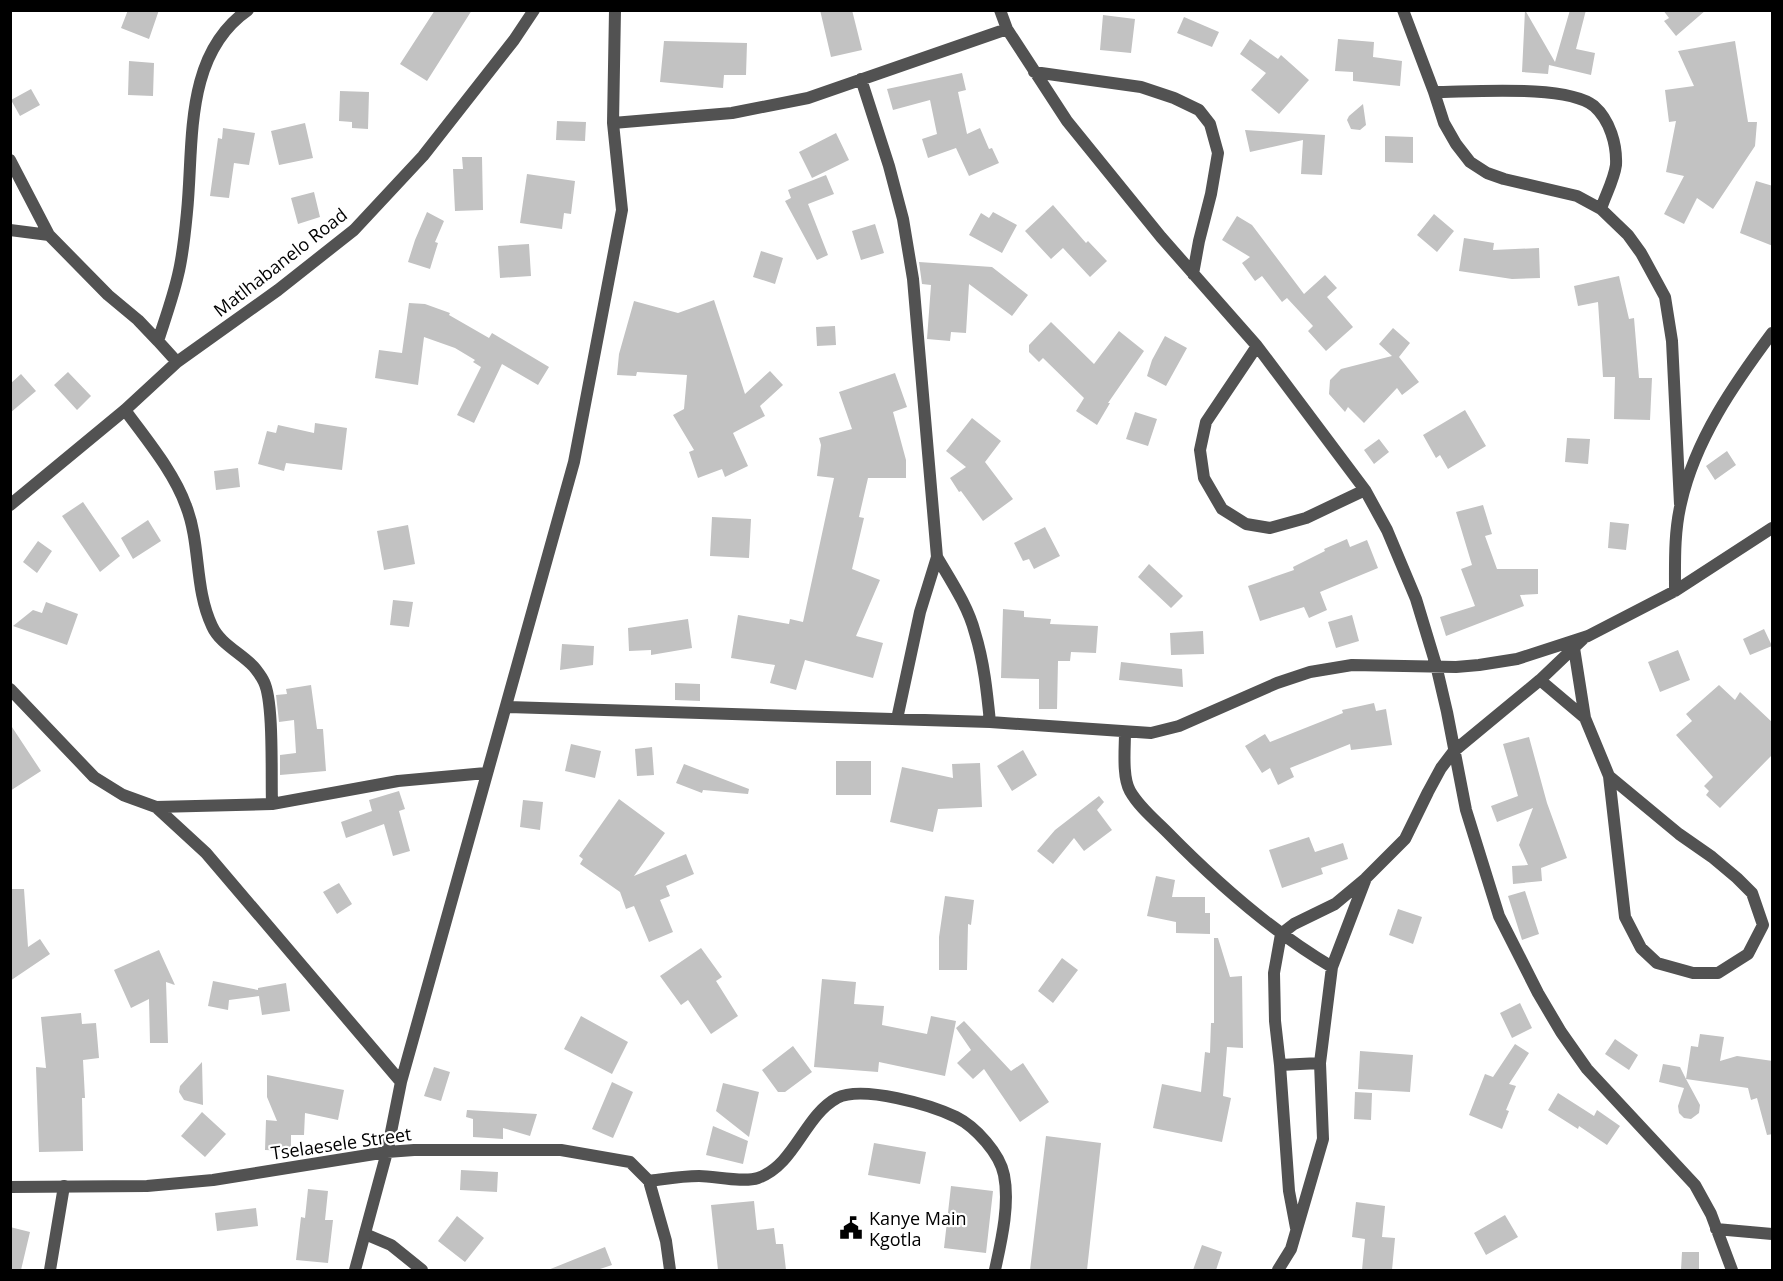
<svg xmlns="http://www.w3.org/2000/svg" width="1783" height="1281" font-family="'Open Sans',sans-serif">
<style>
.building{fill:#c2c2c2}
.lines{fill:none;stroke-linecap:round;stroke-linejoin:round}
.service{stroke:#525252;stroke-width:12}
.minor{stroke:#525252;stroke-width:12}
.labels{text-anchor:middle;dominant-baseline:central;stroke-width:4.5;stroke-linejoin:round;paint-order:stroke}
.street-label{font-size:18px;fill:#000;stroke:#fff}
.poi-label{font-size:18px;fill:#000;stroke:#fff;text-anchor:start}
</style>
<rect width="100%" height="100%" fill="#fff"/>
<path class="building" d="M128,10H159L149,39L121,28Z
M435,10H472L427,81L400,64Z
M820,10H852L862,50L831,57Z
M1525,10L1555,62L1570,10H1586L1576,49L1595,53L1591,75L1549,65L1548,74L1522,72Z
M1663,10H1706L1676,36L1664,21L1669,18Z
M1103,15L1135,19L1131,53L1100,50Z
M1184,17L1219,32L1212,47L1177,33Z
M1250,39L1278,59L1281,55L1309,80L1279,114L1251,90L1266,73L1240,54Z
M1338,39L1374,42L1373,57L1402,61L1400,86L1353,81V72L1335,71Z
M664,41L747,43L746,75H724L723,88L660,82Z
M1735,41L1748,122H1757L1755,146L1713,209L1697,198L1684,224L1664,214L1684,176L1666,172L1676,121L1669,122L1665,90L1694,86L1678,51Z
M129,61L154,63L153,96L128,95Z
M962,73L966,90L958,92L967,134L980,128L989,149L992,148L999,163L969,176L956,148L928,158L922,139L937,134L930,100L893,110L887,89Z
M31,89L40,105L20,116L11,100Z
M340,91L369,92L368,129L352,128V122L339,121Z
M1363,104L1366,125L1360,130L1351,129L1347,120L1349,116Z
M557,121L586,122L585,141L556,140Z
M305,123L313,158L279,165L271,131Z
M223,128L255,133L249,165L234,163L229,198L210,196L218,138L222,139Z
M1245,130L1325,135L1322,175L1301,174L1303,140L1250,152Z
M836,133L849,160L812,178L799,152Z
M1385,136L1413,137V163L1385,162Z
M462,157H482L483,210L455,211L453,169H463Z
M527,174L575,181L571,214L564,213L562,229L520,223Z
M826,175L834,194L808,204L828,255L817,260L785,201L791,198L788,190Z
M1756,181L1773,186V246L1740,233Z
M314,192L320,217L298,224L291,198Z
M1053,205L1086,243L1088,241L1107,261L1090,277L1063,248L1051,259L1025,231Z
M427,212L444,221L435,242L438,243L430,269L408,262L415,240Z
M993,212L1017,225L1002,253L969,235L981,213L989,218Z
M1434,214L1454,231L1437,252L1417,235Z
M1237,216L1252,225L1304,294L1325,275L1337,288L1327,297L1353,327L1326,351L1308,331L1313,326L1287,298L1282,302L1262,276L1255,281L1242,263L1250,257L1222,240Z
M875,224L884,253L861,260L852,231Z
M1464,238L1494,243L1493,250L1539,248L1540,278L1512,279L1459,271Z
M529,244L531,276L500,278L498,246Z
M761,251L783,258L775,284L753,277Z
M919,262L992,267L1028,295L1012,316L969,284L966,333L951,332L950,341L927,339L931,285L922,284Z
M1619,276L1629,319L1634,318L1639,378H1652L1650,420L1614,419L1615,377H1603L1598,302L1578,306L1574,286Z
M714,300L745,394L770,371L783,385L760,406L765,416L733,433L748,466L725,477L722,469L698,478L689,452L694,450L673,415L684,409L687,375L637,372L636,376L617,375L619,354L634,301L678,313Z
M409,303L425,304L450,313L449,315L489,338L492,333L549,367L538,385L502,364L474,423L457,415L481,367L473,362L475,360L455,348L424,337L418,385L375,378L379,350L402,353Z
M1051,322L1094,364L1119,331L1144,351L1108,403H1110L1097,425L1076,411L1084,398L1043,358L1039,362L1029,352V345Z
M835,326L836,345L817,346L816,327Z
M1393,328L1410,343L1399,357L1419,382L1402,395L1397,388L1364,423L1348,407L1345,412L1329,394L1330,380L1341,369L1392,356L1379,344Z
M1165,336L1187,348L1166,386L1147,376L1152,360Z
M68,372L91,396L77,410L54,385Z
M895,373L907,407L893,412L906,460V478H868L859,517L864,518L852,569L880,580L856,636L883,643L873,678L805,660L796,690L770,683L775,665L731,658L738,615L789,624L790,619L803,622L834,478L817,476L821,445L819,438L852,429L839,392Z
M21,374L36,391L10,413V384Z
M1465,410L1486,446L1448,469L1440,455L1436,458L1423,435Z
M1135,412L1157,419L1148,446L1126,439Z
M972,418L1001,441L985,462L1013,499L983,521L961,491L959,492L950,478L966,467L946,451Z
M315,423L347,428L342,470L286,463L284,471L258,464L267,431L276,433L278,425L314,433Z
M1567,438L1590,439L1588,464L1565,462Z
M1379,439L1389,452L1374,464L1364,450Z
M1727,451L1736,465L1715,480L1706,466Z
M238,468L240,487L216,490L214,471Z
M83,502L120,556L100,572L62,516Z
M1483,505L1492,534L1485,536L1497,569H1538V594L1520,595L1524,606L1446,636L1440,617L1475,606L1461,569L1472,565L1456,512Z
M712,517L751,519L749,558L710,556Z
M148,520L161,541L133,559L121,538Z
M1610,522L1629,524L1626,550L1608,548Z
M408,525L415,564L384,570L377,531Z
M1045,527L1060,556L1034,569L1029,559L1023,561L1014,543Z
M1347,539L1350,547L1367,540L1378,568L1320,592L1327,610L1309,618L1304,607L1260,621L1248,586L1294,570L1293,567L1325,551L1324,549Z
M38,541L52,551L37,573L23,562Z
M1149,564L1183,596L1171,608L1138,577Z
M393,600L413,602L409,627L390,625Z
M46,602L78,614L67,645L13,626L33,610L42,613Z
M1003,609L1024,611V617L1051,619L1050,624L1098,626L1096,653L1071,652L1070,661H1058L1057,709H1039V679L1001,678Z
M1352,615L1359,641L1336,648L1328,622Z
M688,619L692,648L651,655V650L629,651L628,628Z
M1764,629L1772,646L1750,655L1743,639Z
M1203,631L1204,654L1171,655L1170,633Z
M562,644L594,646L593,665L560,670Z
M1678,650L1690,680L1660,692L1648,662Z
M1121,662L1182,669L1183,687L1119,680Z
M675,683L700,684V701L675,700Z
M311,685L317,729H323L326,771L280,775V755L296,753L294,720L279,722L276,695L287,694L286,689Z
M1719,685L1735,700L1740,692L1773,723V754L1720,808L1706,795L1709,791L1704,786L1713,777L1676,735L1692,721L1686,714Z
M1374,703L1376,711L1386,709L1392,745L1351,750L1350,744L1290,768L1294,777L1278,785L1270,768L1262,773L1245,746L1265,734L1270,742L1343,713L1342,710Z
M10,724L41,771L10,791Z
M1529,737L1547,803L1567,858L1541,868L1542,881L1513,884L1512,866L1528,865L1519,845L1533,808L1497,822L1491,806L1518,796L1503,744Z
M571,744L601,751L595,778L565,771Z
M652,747L654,775L637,776L635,749Z
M1023,750L1037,775L1012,791L997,766Z
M836,761H871V795H836Z
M980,763L982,807L938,809L933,832L890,822L902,767L953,778L952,764Z
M684,764L749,789L748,794L703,790L702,793L676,783Z
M399,791L405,809L399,811L410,851L393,856L384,824L346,838L341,822L372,811L369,800Z
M1099,796L1104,802L1097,810L1112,830L1084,851L1074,838L1053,864L1037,851L1055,830Z
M619,799L665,833L634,876L686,854L694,874L666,886L670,896L660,900L673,932L649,942L634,906L626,909L620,892L580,864L583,859L579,856Z
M523,800L543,802L540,830L520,827Z
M1309,837L1315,852L1343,843L1348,859L1321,868L1323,874L1282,888L1269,850Z
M1156,876L1175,880L1172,897H1205V913H1210V934L1176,933V922L1147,916Z
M339,883L352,904L337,914L323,892Z
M10,889H24L28,947L40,939L50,954L10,981Z
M1525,891L1539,934L1522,940L1508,896Z
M945,896L974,900L971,925L968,924L967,970H939V937Z
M1398,909L1422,917L1413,944L1389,935Z
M1214,938H1218L1230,977L1242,976L1243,1048L1227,1047L1223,1096L1231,1098L1222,1142L1153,1128L1162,1084L1201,1092L1205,1052L1210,1053L1211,1023H1214Z
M701,948L722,977L716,981L738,1016L711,1034L688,1000L681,1005L660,976Z
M159,950L175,985L166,982L168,1043H150L149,999L131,1008L114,970Z
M1062,958L1078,970L1053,1003L1038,991Z
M822,979L856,982L854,1004L884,1006L882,1025L927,1034L931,1016L956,1021L945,1076L879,1062L878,1072L814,1067Z
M213,981L258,990V988L286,983L290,1011L262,1015L259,996L229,1000L228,1010L208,1006Z
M1520,1003L1532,1028L1512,1038L1500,1013Z
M81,1013L82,1024L96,1023L99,1058L83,1060L85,1098H82L83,1151L39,1152L36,1067L46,1068L41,1017Z
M581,1016L628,1042L612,1074L564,1049Z
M964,1021L1011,1071L1023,1063L1049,1102L1020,1122L984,1069L973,1079L957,1063L971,1050L956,1028Z
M1700,1034L1724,1037L1720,1061L1737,1056L1773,1061V1134L1767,1135L1757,1098L1751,1100L1748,1088L1686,1079L1700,1105L1699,1113L1691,1119L1684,1118L1679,1113L1678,1106L1684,1088L1659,1082L1663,1064L1680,1067L1686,1079L1691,1046L1698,1047Z
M1615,1039L1638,1055L1629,1070L1605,1054Z
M1515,1044L1529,1053L1509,1084L1516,1086L1506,1110L1509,1111L1502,1129L1469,1115L1485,1074L1493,1077Z
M793,1046L812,1072L785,1092H778L762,1070Z
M1360,1051L1413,1055L1410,1092L1358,1089Z
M202,1062L203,1105L184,1100L179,1092L180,1086Z
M434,1067L450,1072L441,1101L424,1096Z
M267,1075L344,1090L338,1120L305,1113L304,1135H291V1151L265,1150L266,1120L277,1121L267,1097Z
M612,1082L633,1092L613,1138L592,1129Z
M723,1083L759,1092L749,1137L716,1111Z
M1355,1092L1372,1093L1371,1120L1354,1119Z
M1558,1093L1594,1116L1597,1110L1620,1126L1607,1145L1579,1126L1578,1129L1548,1110Z
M467,1110L537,1114L530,1136L503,1128V1139L473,1137V1119L466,1117Z
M202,1112L226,1134L205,1157L181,1136Z
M713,1126L748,1141L743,1164L706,1155Z
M1046,1136L1101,1143L1087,1270H1030Z
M874,1143L926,1152L920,1184L868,1175Z
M461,1170L498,1172L497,1192L460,1190Z
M951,1186L993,1191L986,1253L944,1248Z
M308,1189L328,1191L325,1220H333L328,1263L296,1260L301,1217L305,1218Z
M754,1201L757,1230L774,1228L776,1244H783L786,1270H718L711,1205Z
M1356,1202L1385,1206L1382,1237L1395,1238L1392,1270H1362L1365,1239L1352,1237Z
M256,1208L258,1226L217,1231L215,1213Z
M1505,1215L1518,1237L1486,1255L1474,1233Z
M457,1216L484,1238L465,1262L438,1241Z
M10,1227L30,1232L21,1270H10Z
M1202,1245L1222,1252L1216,1270H1193Z
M605,1247L612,1265L597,1270H548Z
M1682,1252H1699V1270H1681Z"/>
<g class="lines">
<path class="service" d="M649,1181C665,1179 682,1176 699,1176C715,1176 743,1183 758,1178C795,1165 804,1116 837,1098C863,1085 931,1105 956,1117C976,1127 1000,1154 1004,1175C1010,1205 1001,1242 995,1270
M365,1234L391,1245L422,1270
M50,1270L64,1186"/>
<path class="minor" d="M1000,10L1007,29L1067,121L1161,237L1257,346L1365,490L1387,530L1416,599L1436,665L1447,712L1466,810L1499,916L1538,993L1561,1032L1587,1069L1695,1185L1711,1214L1732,1270
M1403,10L1434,92L1444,123L1456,144L1470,162L1487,173L1504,179L1577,196L1601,209L1628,235L1641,253L1665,297L1672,341L1680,504
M1034,72L1141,87L1174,98L1199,110L1210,124L1218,153L1211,194L1199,241L1193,274
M861,79L889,166L903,219L913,279L937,557L920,612L897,719
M1434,92C1470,92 1567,84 1594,106C1610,120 1617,145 1616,165C1614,180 1605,196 1601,209
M613,123L732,113L808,98L1007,29
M10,160L49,235L108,295L138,320L158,341
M10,230L49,235
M1257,346L1206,422L1200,450L1204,478L1222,509L1246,524L1270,528L1306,518L1365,490
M177,362L158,341C165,319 173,297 178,275C183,255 185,233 187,212C194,144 183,55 248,10
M125,410C146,439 174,472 186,506C201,544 194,588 212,626C220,644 241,653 254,667C257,671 262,677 264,682C274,702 271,778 272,804
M10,505L125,410L177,362L278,290L354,230L423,156L514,40L534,10
M937,557C951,581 968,606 975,633C984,662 987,692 990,722
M1675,591C1675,562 1674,532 1681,503C1695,440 1734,384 1772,333
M1574,648L1585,718
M1540,680L1585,718L1609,776
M10,689L94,777L123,795L156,807L272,804L398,781L486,773
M506,707L990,722L1151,733L1179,726L1277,683L1310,672L1352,665L1456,667L1479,665L1517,659L1588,636L1675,591L1772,528
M1125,732C1125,748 1122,777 1130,791C1139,807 1154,819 1167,832C1216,882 1271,931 1332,967
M1609,776L1679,834L1712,857L1737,878L1752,893L1763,925L1748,954L1718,973H1693L1657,963L1641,948L1625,917Z
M156,807L206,853L401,1082
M1280,1065L1320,1063
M10,1187L147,1186L213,1180L387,1152L414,1150H561L630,1162L649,1181L666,1241L670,1270
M1296,1228L1289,1191L1280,1065L1275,1021L1274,973L1281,934L1294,924L1335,904L1365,879
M1716,1229L1772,1234
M355,1270L387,1152L401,1082L574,462L622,210L613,123L615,10
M1278,1270L1291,1249L1323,1139L1320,1063L1332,967L1366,878L1405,839L1428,792L1441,768L1454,751L1540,680L1582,640"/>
</g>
<defs>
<g id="civic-bare" transform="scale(1.8)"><path d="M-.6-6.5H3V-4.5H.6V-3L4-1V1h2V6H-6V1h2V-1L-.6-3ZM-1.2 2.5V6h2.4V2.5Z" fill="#000" stroke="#fff" stroke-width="2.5" paint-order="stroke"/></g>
</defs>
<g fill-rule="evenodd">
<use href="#civic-bare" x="851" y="1228"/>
</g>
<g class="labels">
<g class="street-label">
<text transform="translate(280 262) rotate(-38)">Matlhabanelo Road</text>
<text transform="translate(341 1143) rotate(-8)">Tselaesele Street</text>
</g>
<g class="poi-label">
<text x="869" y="1218">Kanye Main<tspan x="869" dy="21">Kgotla</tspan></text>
</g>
</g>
<rect width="1783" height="1281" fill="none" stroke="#000000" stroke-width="24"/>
</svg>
